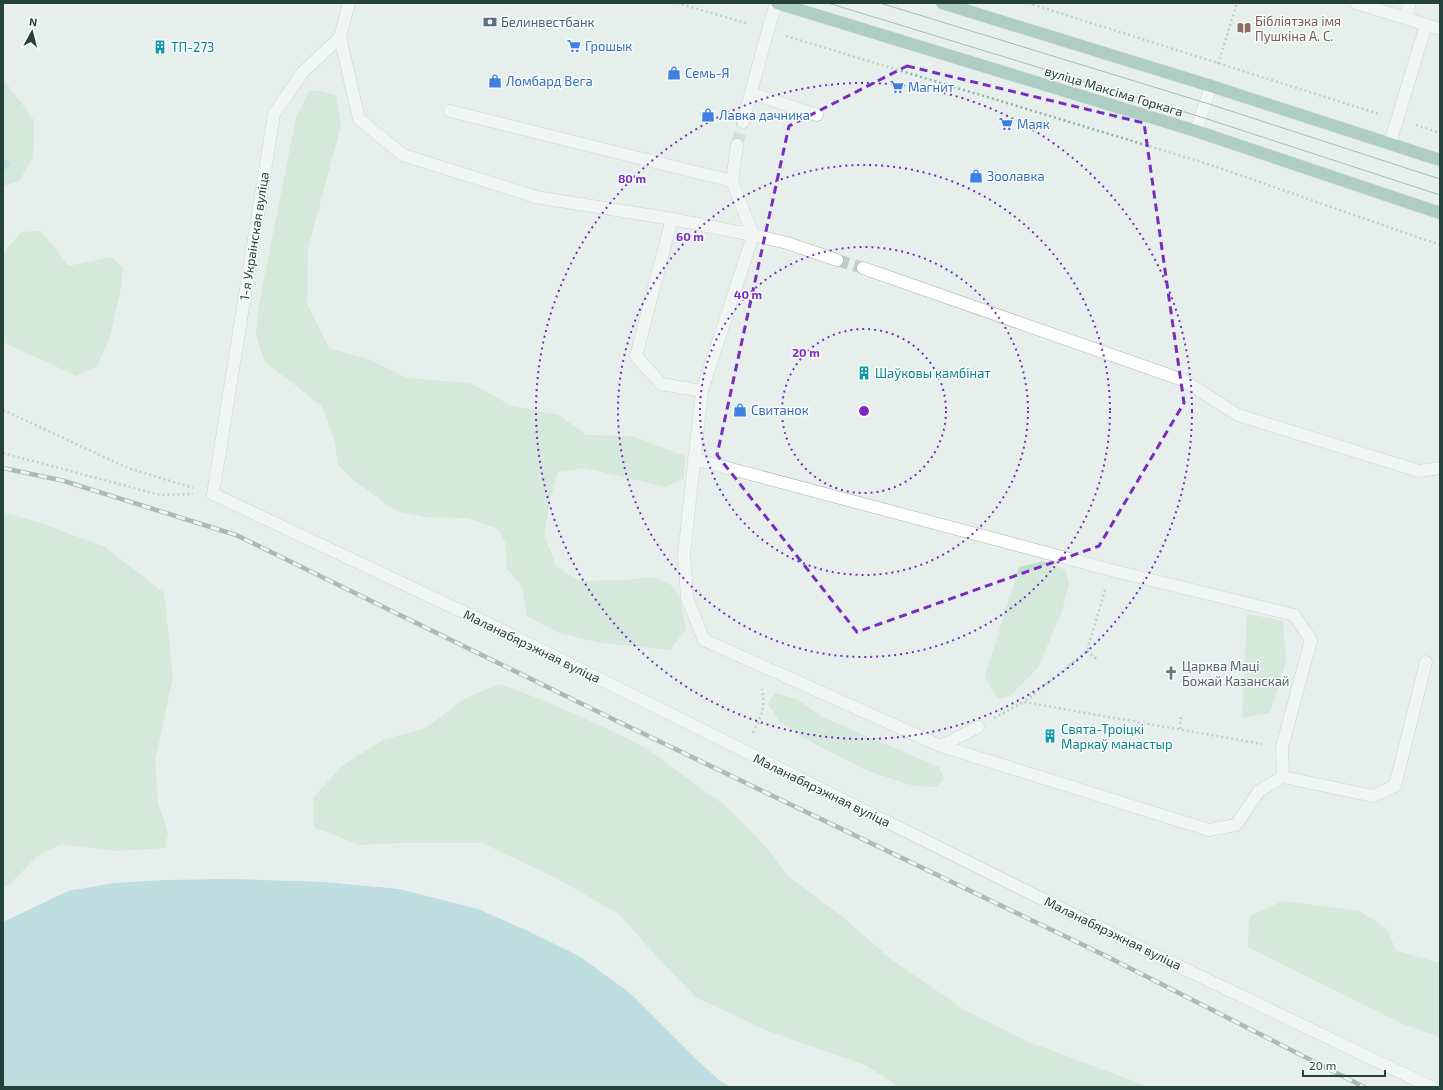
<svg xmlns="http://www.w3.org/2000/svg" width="1443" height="1090" font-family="'Exo 2',sans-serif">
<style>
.green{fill:#bfe0c8}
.water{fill:#8ec9d4}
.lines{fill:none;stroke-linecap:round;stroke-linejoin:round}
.stream{stroke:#8ec9d4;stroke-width:8}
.minor-tunnel{stroke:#bfccc8;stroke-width:12;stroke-dasharray:12 6;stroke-linecap:butt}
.minor-casing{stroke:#a8b8b2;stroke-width:13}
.major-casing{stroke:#c2cac8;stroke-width:13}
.path{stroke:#86b3a5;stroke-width:2.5;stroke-dasharray:2 3;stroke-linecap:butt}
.minor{stroke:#fff;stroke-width:12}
.major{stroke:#6aa596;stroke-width:12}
.tram{stroke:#5f7d75;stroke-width:1}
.rail-casing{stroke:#5f7d75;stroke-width:4.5}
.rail{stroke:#f7fbf9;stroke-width:3;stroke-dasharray:9;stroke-linecap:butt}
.marked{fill:none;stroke:#7b2cbf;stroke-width:3;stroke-dasharray:8 5;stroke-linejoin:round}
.ring{fill:none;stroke:#7b2cbf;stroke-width:2;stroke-dasharray:2 4}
.labels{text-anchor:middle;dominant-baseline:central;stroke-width:3;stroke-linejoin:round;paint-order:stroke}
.education-label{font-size:13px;fill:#785e54;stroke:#f7fbf9;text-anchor:start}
.service-label{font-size:13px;fill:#4e5e75;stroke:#f7fbf9;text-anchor:start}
.shop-label{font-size:13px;fill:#366cbe;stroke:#f7fbf9;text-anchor:start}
.culture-label{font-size:13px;fill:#0d838f;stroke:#f7fbf9;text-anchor:start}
.street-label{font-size:13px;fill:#24423a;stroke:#f7fbf9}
.worship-label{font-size:13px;fill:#5b616d;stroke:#f7fbf9;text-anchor:start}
.centre{fill:#7b2cbf;stroke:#f7fbf9;stroke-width:2}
.ring-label{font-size:12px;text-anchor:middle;font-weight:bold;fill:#7b2cbf;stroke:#f7fbf9;stroke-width:3;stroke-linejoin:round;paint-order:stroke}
</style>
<rect width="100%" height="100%" fill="#e6efeb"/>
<path class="green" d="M3,81L6,83L34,120L33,158L19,181L3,186Z
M309,91H318L336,95L341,126L308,248L307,304L329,348L368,359L407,378L470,383L512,406L559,415L586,435L632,436L685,456L684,478L666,487L585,468L558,472L551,496L544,535L556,566L579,581L626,580L654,577L670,584L680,597L686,629L670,650L602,643L559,633L527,616L522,586L507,569L506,544L498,529L468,518L426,517L396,511L355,481L338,465L335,442L322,406L265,362L256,335L259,304L296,118Z
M41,231L68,266L111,257L123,268L120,293L110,337L97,366L77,376L3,342V253L21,232Z
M3,512L35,521L105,547L164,593L173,677L155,761L158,803L168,833L165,848L117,851L61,844L37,856L11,883L3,887Z
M1043,561L1065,570L1069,584L1062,611L1038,668L1011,695L999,699L992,691L985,676L1019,567Z
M1247,614L1283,621L1286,661L1270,713L1242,718Z
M499,684L537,698L595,723L644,747L727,807L766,847L789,877L844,918L892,960L965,1010L1029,1042L1149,1087H900L865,1065L768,1031L697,998L656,956L619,914L556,878L482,843H399L360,845L314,827L313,798L342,766L383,740L426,728L466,698Z
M775,693L798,700L824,718L939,767L944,779L936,787L914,786L868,771L816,745L780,722L768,704Z
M1283,901L1359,911L1385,927L1397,951L1440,963V1037L1403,1024L1248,947L1249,916Z"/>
<path class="water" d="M233,879L324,882L399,889L478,909L528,931L579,956L630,993L698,1061L719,1080L730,1087H3V922L68,891L115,883L166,880Z"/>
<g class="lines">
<path class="stream" d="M3,166L5,164"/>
<path class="minor-tunnel" d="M737,145L743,122
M837,260L863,268"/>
<g class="minor-casing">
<path id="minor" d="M349,3L340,37L302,73L274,114L213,494L495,627L1139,947L1431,1087
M1356,3L1405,18L1410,3
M1405,18L1440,29
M340,37L359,119L403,155L536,197L672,219
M751,93L817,115
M450,111L732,181
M743,122L768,30L776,3
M1196,131L1211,86
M1390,143L1426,25
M737,145L732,181L753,235L702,391L684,554L687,598L704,640L941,746L978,727
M863,268L1183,380L1238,415L1419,471L1440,468
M702,391L661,384L636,356L672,219L753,235L787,243L837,260
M694,459L1111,570L1294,615L1311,640L1282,747L1283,777
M941,746L1209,830L1236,825L1259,791L1283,777L1373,796L1395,786L1426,662"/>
</g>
<g class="major-casing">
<path id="major" d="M777,3L1196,131L1440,213
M942,3L1211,86L1440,160"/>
</g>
<path class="path" d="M677,3L749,24
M1028,3L1379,114
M786,36L1208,164L1440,245
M1218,64L1237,3
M1416,125L1440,133
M3,410L128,468L193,488
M3,453L160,495L193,494
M1105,590L1087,651L1024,702L1262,744
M1087,651L1098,660
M994,718L1024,702
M1180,729L1181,715
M753,733C761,716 766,708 762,689"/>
<use href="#minor" class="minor"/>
<use href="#major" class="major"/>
<path class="tram" d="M828,3L1201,117L1440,195
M880,3L1206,103L1440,179"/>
<g class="rail-casing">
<path id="rail" d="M3,468L64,481L236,535L617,721L1106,956L1364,1087"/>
</g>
<use href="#rail" class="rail"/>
</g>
<path d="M0 0H1443V1090H0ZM907,66L1144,123L1184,403L1099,546L857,632L717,455L789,126Z" fill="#e6efeb" fill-opacity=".55" fill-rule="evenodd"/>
<path class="marked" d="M907,66L1144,123L1184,403L1099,546L857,632L717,455L789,126Z"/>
<g class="ring">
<circle cx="864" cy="411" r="82"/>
<circle cx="864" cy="411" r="164"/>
<circle cx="864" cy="411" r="246"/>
<circle cx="864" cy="411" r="328"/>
</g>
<defs>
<g id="bank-bare" transform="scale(1.08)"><path d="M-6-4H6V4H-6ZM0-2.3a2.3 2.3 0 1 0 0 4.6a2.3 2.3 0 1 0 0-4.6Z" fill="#5c6f8a" stroke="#f7fbf9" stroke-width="2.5" paint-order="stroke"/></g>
<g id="library-bare" transform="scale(1.08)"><path d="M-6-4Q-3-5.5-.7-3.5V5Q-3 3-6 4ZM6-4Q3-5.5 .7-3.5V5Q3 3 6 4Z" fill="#8d6e63" stroke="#f7fbf9" stroke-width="2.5" paint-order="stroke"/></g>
<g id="supermarket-bare" transform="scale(1.08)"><path d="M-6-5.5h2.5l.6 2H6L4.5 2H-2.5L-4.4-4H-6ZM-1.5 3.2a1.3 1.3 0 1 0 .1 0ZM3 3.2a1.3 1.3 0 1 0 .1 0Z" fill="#3f7fe0" stroke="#f7fbf9" stroke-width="2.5" paint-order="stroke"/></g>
<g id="building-bare" transform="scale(1.08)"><path d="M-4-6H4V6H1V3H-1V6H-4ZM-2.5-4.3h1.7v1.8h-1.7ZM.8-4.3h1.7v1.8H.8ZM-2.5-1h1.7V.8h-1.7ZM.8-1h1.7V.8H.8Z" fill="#0f9aa8" stroke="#f7fbf9" stroke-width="2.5" paint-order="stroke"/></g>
<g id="shop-bare" transform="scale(1.08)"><path d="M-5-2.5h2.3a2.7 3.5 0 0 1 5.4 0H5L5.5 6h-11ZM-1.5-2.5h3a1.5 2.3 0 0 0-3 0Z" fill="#3f7fe0" stroke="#f7fbf9" stroke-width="2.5" paint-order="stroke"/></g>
<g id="church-bare" transform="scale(1.08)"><path d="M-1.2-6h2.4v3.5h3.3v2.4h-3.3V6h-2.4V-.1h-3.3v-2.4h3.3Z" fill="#6b7280" stroke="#f7fbf9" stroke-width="2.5" paint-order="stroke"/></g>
</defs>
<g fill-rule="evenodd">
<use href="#bank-bare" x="490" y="22"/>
<use href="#library-bare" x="1244" y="28"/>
<use href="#supermarket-bare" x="574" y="46"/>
<use href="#building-bare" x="160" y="47"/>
<use href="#shop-bare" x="674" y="73"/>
<use href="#shop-bare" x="495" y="81"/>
<use href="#supermarket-bare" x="897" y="87"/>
<use href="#shop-bare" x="708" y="115"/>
<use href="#supermarket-bare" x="1006" y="124"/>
<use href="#shop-bare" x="976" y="176"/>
<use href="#building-bare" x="864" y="373"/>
<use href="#shop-bare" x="740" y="410"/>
<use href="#church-bare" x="1171" y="673"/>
<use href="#building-bare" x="1050" y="736"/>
</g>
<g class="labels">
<g class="education-label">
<text x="1255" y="21">Бібліятэка імя<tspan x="1255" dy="15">Пушкіна А. С.</tspan></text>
</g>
<g class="service-label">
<text x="501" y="22">Белинвестбанк</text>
</g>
<g class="shop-label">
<text x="585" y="46">Грошык</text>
<text x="685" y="73">Семь-Я</text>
<text x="506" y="81">Ломбард Вега</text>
<text x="908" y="87">Магнит</text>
<text x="719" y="115">Лавка дачника</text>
<text x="1017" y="124">Маяк</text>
<text x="987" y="176">Зоолавка</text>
<text x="751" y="410">Свитанок</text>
</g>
<g class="culture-label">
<text x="171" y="47">ТП-273</text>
<text x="875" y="373">Шаўковы камбінат</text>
<text x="1061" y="729">Свята-Троіцкі<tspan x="1061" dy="15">Маркаў манастыр</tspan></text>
</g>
<g class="street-label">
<text transform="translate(1114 91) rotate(17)">вуліца Максіма Горкага</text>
<text transform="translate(254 236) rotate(-81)">1-я Украінская вуліца</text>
<text transform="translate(532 646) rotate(26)">Маланабярэжная вуліца</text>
<text transform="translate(822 790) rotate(26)">Маланабярэжная вуліца</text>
<text transform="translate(1113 933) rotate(26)">Маланабярэжная вуліца</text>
</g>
<g class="worship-label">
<text x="1182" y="666">Царква Маці<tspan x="1182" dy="15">Божай Казанскай</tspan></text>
</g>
</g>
<circle cx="864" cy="411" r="6" class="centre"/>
<g class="ring-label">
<text x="632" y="183">80 m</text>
<text x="690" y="241">60 m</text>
<text x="748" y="299">40 m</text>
<text x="806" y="357">20 m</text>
</g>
<rect width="1443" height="1090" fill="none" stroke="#24423a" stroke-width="8"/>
<g transform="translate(32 32) rotate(7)" stroke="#f7fbf9" stroke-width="3" paint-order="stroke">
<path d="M0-3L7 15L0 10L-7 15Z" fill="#24423a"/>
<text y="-6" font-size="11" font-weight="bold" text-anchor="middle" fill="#24423a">N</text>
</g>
<path d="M1303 1070v6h82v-6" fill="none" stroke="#24423a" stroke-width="2"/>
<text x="1309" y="1070" font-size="12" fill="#24423a" stroke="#f7fbf9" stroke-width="3" paint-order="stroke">20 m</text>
</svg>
